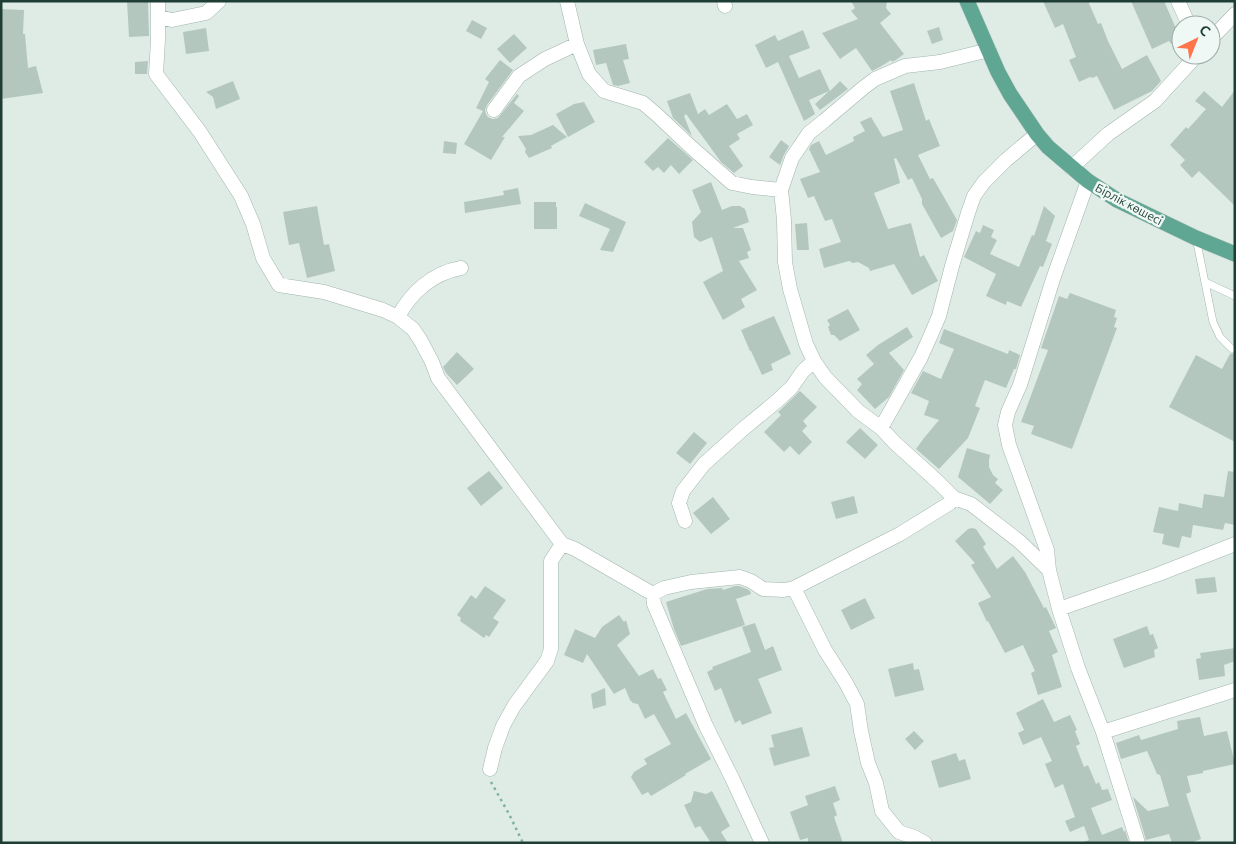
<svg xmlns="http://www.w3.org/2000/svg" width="1236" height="844" font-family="Ubuntu,sans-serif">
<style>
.building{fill:#b4c7bf}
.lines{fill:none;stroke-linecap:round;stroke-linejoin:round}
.service-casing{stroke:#a1b4ad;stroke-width:8}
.minor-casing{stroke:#a1b4ad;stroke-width:15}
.primary-casing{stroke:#c0c9c6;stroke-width:16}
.path{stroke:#7cb2a1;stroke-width:2.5;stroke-dasharray:2.5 4;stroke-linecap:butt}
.service{stroke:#fff;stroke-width:7}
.minor{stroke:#fff;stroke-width:14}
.primary{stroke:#5fa693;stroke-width:15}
.labels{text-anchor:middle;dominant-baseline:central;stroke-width:5;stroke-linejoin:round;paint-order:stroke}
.street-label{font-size:12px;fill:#1e3d35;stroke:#eff8f4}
</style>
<rect width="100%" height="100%" fill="#dfece6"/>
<path class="building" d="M127,1H148L149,36L129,37Z
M851,1H887L886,8L891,14L880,23L904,54L896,60L892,62L891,60L880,67L872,71L856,48L840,59L822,33L858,19L851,11L855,8Z
M1043,1H1088L1098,24L1101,23L1108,41L1122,69L1147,55L1161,81L1152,91L1114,110L1097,76L1092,78L1090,77L1079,82L1069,60L1076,57L1063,24L1055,28Z
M1131,1H1164L1181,40L1171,44L1169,41L1152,49Z
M1,9L24,10L23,34H25L28,68L36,66L43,93L1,99Z
M472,20L487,28L481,39L466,31Z
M939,27L943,40L932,44L927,31Z
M206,28L209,51L186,54L183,32Z
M803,30L810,48L789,56L799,78L820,69L830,91L840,81L848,89L820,110L815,104L829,91L809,100L815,114L804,121L778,62L766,68L755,45L775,35L778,41Z
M514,34L527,48L510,63L497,49Z
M626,44L629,59L623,60L630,83L618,86L613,85L606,63L596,65L593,50Z
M500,60L513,70L487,105L485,110L486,114L488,117L493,119L498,118L517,94L519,96L514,103L524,111L502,137H505L491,160L464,144L483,111L476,108L489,82L485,79Z
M148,61L147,74H135V62Z
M233,81L240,99L216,109L213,97L206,92Z
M914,83L926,121L929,119L940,146L918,155L930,179L933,178L957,220L953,231L941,238L922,204V199L912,178L908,180L896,158L894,159L900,183L874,193L888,229L911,223L920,257L924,255L938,281L912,295L894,264L870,271L869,268L858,262L853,263L849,261L824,268L819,249L841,242L832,219L825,221L814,196L808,198L800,179L820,172L809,149L811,145L819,141L826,155L854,141L853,137L865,131L860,122L871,117L883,137L903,130L890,91Z
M1235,90V206L1199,171L1192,178L1180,165L1185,160L1170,145L1186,127L1188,129L1206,109L1195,101L1204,91L1222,107Z
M690,93L698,114L705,109L709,115L727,104L737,119L747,114L753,125L737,134L740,139L729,146L743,166L734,173L721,162L686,114L684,116L692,136L673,118L667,101Z
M584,102L595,122L568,137L556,114L574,104Z
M553,125L567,137L551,146L552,148L529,158L525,152L526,149L518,136L531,135Z
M668,138L693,160L679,174L671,165L664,173L658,167L653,171L644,162Z
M781,140L789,146L784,155L780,165L769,157Z
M444,141L457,143L456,154L443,153Z
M711,182L722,210L732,206H740L745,209L749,222L733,228H743L751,250L747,252L749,258L739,261L757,290L741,299L745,307L723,320L703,282L723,271L712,237L700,242L694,237L692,222L701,212L692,190Z
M518,188L521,204L465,213L464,202L504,195L503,191Z
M534,202H556V207H557V229H534Z
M585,203L626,222L613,252L600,250L610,229L579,216Z
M317,206L324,245L329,244L335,271L307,278L299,243L289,245L283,212Z
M1044,206L1055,216L1046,241L1052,244L1043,267L1040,266L1021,307L1007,301L1006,305L986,296L996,274L964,257L976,231L980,233L983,225L994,230L991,237L997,240L990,254L1019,267L1032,235L1034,236Z
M807,223L809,250H797L795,224Z
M1070,293L1116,310L1114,317L1117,318L1114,327L1117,328L1072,449L1031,434L1034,426L1021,422L1048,350L1041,348L1059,296L1067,299Z
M848,309L860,330L840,341L834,335H831L828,327L830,325L827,320Z
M774,316L791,354L771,364L773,370L762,375L751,351H750L741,330Z
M907,327L913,337L889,353L904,370L889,397L875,409L857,390L862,384L857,379L874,364L866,355L878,345Z
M944,329L1008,354L1009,350L1020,355L1016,369H1014L1006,388L985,380L975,406L980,408L968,438L939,469L916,449L924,438L939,420L924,415L929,401L911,393L923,371L941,379L954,349L939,343Z
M457,352L474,369L457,385L446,373L443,367Z
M1235,353V442L1169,407L1196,355L1222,369L1230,354Z
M800,391L817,407L803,421L807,426L802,431L812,442L799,455L790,446L784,452L764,432L781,415L778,412Z
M860,428L878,445L865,459L846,442Z
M694,432L707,443L690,464L676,453Z
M967,448L990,455L989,460V467L993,475L998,479L995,483L1003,490L990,504L958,477Z
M489,471L503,488L481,506L467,488Z
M1228,471L1235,472V525L1225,523L1223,530L1193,525L1191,538L1182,536L1179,548L1162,544L1164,534L1153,532L1159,507L1178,511L1179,503L1202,508L1204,494L1224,497Z
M854,496L858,513L836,519L831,502Z
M713,497L730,519L711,534L693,513Z
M972,528L976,529L986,544L983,547L997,569L1013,556L1025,572L1044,608L1046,607L1056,628L1049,631L1058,652L1052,655L1062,687L1038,695L1031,673L1035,671L1023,645L1005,653L988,621L987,622L978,603L991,597L971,565L975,563L955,541L968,529Z
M1215,577L1217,592L1197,594L1195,579Z
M485,586L506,600L493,618L499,622L489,637L486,635L484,638L460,621L461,618L457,615L471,595L476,599Z
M735,586H739L747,589L750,591L751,594L736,599L745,625L681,646L674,629L666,602L707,589L722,588L723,590Z
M865,598L875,618L851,630L841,610Z
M619,615L624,622L626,620L630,634L617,645L639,676L653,669L658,679L661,678L667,690L663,692L676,719L686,713L711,759L685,774L686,775L651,796L648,792L642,795L631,777L634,772L647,764L644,759L671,744L654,714L645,719L638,704L633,703L630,700L625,688L614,694L587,654L583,663L564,655L575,629L595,638L602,627Z
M755,623L765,650L773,646L782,670L758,679L772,713L742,725L740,720L735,723L721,688L715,691L707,672L713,669L712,667L751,652L742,627Z
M1147,626L1150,635L1153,634L1158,648L1154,650L1155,657L1124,668L1113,639Z
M1235,648V661L1224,665L1225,676L1199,680L1196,659L1201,658L1200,653Z
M913,663L914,670L919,669L924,690L895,697L888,669Z
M605,688L606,705L593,709L591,694Z
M1043,699L1054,722L1070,715L1077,730L1075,731L1080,744L1076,746L1084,767L1088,765L1096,784L1099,782L1102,790L1108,789L1112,800L1091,808L1102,835L1122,827L1124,832L1125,830L1129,843H1084V842L1089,840L1084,826L1070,832L1065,821L1075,817L1063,784L1055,788L1045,764L1052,761L1041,737L1023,745L1018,733L1024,730L1016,713Z
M1200,717L1204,736L1227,731L1235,764L1203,771V773L1187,776L1191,792L1186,794L1201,839L1190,843H1172L1169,834L1146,840L1133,797L1148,811L1169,806L1160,775L1157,774L1147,751L1121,759L1116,743L1139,735L1141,740L1178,729L1177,721Z
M802,727L810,756L774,766L769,748L774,747L771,735Z
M914,731L924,741L915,750L905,739Z
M956,753L959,761L965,759L971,779L939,788L931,761Z
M835,786L840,800L833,803L837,815L834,817L843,843H808V838L800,840L790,812L808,805L805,796Z
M694,791L706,794L712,791L730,826L721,832L728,843H711L700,826L695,828L684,805L691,802Z"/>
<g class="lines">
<g class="service-casing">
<path id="service" d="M1196,238L1213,322L1220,337L1232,349
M1205,282L1235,296"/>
</g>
<g class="minor-casing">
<path id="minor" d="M158,1V40L156,74L200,132L241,196L253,224L263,258L279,285L324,292L383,310L398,317L413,329L421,341L432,362L438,378L562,544L575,549L653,594
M567,1L577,44L589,74L604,91L643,103L656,114L691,147L732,183L752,187L781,190
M724,1L725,6
M1178,1L1189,25
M159,17L172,20L206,13L219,1
M1211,39L1235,14
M989,50L940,62L905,66L875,79L863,88L824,121L809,133L792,158L781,190L784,220L785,262L790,289L806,344L814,361L825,377L858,411L881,428L895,443L937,481L954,498L971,504L1020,542L1049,570
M494,110L519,76L545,59L577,44
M1071,168L1108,134L1155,101L1197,55
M1088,181L1053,279L1020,385L1008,412L1005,425L1009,445L1047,550L1049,570L1059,609L1078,668L1103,732L1138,843
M398,317C411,292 433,273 461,268
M881,428L921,357L930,337L939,316L952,266L968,213L974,196L984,182L1006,160L1037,134
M685,521L679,503L683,491L704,464L743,429L777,401L791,388L803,371L814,361
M794,588L825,650L846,683L857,704L861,731L868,763L876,783L882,811L899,832L914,837L925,843
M653,594L664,588L691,582L740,577L751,581L763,589L784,590L794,588L900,534L950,503L954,498
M653,594L654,604L706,726L732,778L762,843
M1059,609L1159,574L1235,544
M1103,732L1235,690
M490,769L495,748L503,726L514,706L547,661L551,649V561L562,544"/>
</g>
<g class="primary-casing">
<path id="primary" d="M967,1L998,72L1010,94L1037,134L1048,147L1088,181L1117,200L1196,238L1235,254"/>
</g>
<path class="path" d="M491,782L509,814L523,843"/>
<use href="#service" class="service"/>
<use href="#minor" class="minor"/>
<use href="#primary" class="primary"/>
</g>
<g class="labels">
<g class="street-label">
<text transform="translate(1129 204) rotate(28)">Бірлік көшесі</text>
</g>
</g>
<rect width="1236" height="844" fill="none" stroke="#1e3d35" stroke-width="5"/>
<g transform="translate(1196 40) rotate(43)"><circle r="24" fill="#eff8f4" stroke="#9bada8"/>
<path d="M0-4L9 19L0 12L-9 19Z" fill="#ff754a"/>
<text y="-8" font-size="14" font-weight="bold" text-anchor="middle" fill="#1e3d35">С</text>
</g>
</svg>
